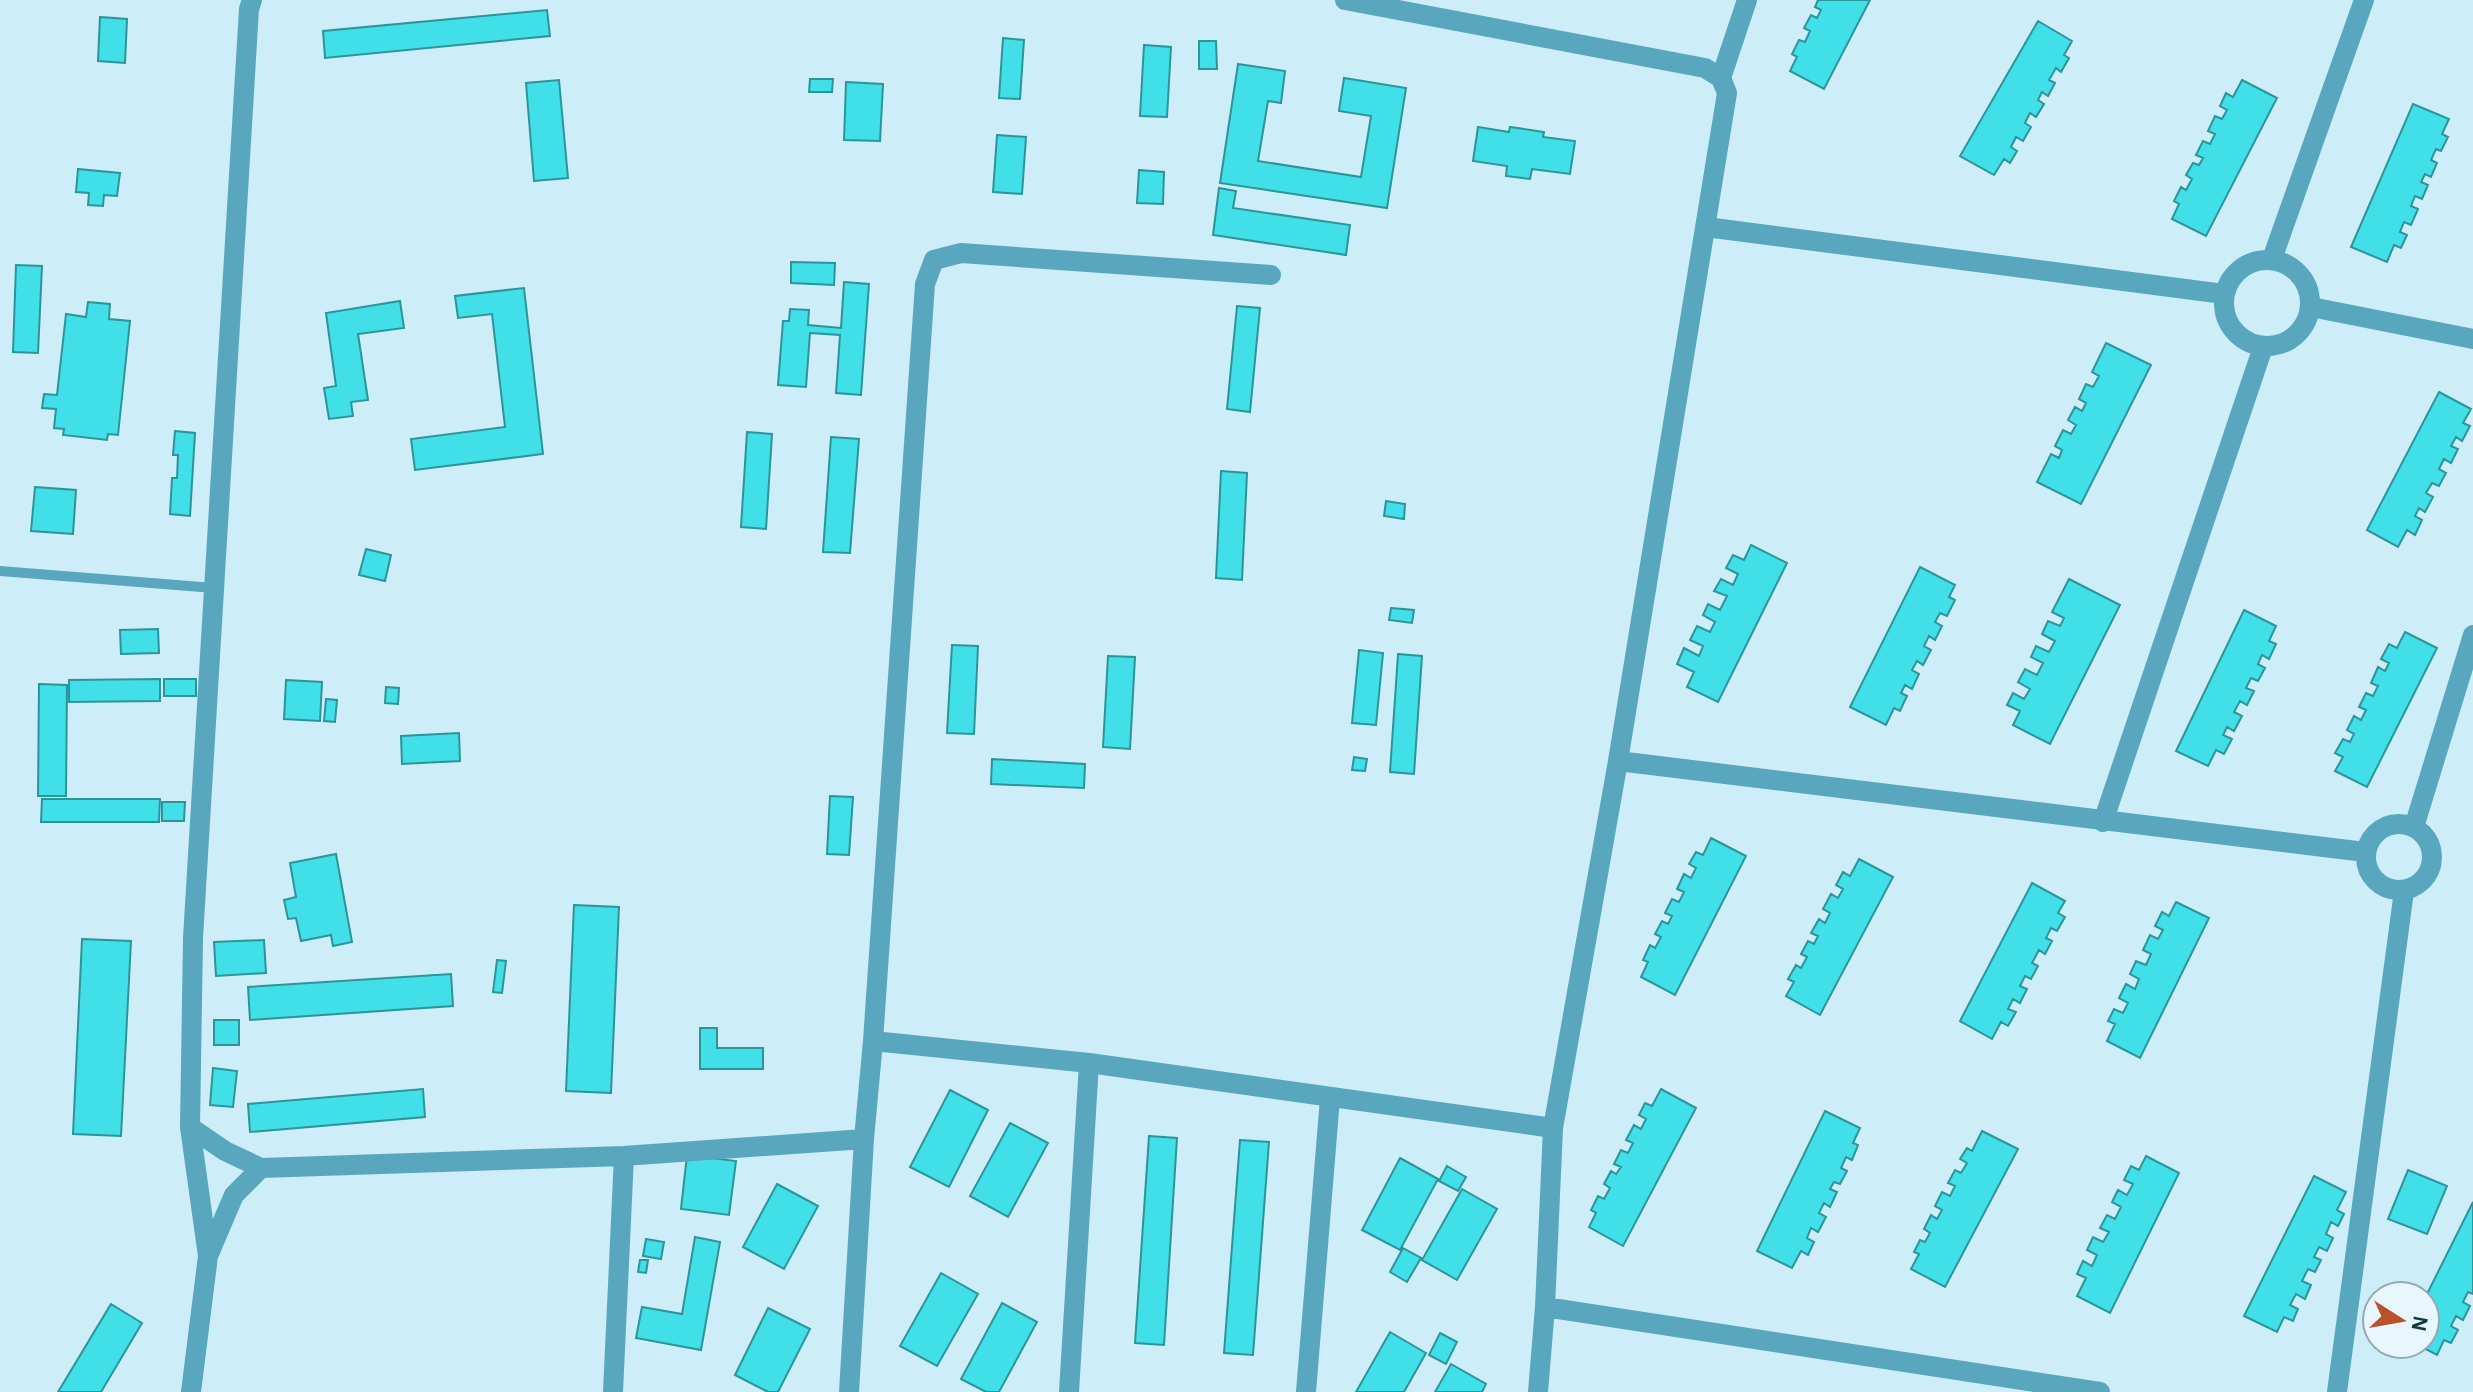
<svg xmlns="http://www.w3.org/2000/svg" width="2473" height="1392" font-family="'Alegreya Sans',sans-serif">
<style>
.building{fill:#41dfe8;stroke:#2c949b;stroke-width:2}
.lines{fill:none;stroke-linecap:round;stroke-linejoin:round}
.service{stroke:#59a6bf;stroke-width:10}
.minor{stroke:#59a6bf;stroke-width:20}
</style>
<rect width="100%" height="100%" fill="#cdedf8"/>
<path class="building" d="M1818,0H1870L1824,89L1790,71L1797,57L1792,54L1799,40L1805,42L1810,31L1804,28L1811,15L1817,18L1821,10L1815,7Z
M547,10L550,36L325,58L323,31Z
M100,17L127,19L125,63L98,61Z
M2038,21L2072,41L2064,55L2069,58L2061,72L2056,68L2049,80L2055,83L2048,96L2042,92L2038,100L2044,104L2036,117L2030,113L2025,123L2031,127L2023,141L2016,137L2011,147L2017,151L2010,163L2004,159L1994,175L1960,156Z
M1003,38L1024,40L1020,99L999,98Z
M1199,41H1216L1217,69H1199Z
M1144,45L1171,47L1167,117L1140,116Z
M1238,64L1285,71L1281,103L1268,101L1258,161L1361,177L1371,116L1339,111L1344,78L1406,88L1387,208L1220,183Z
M810,79H833L832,92H809Z
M559,80L568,178L534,181L526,83Z
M2242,80L2277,98L2206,236L2172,219L2179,204L2174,201L2181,187L2186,190L2192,179L2186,175L2193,163L2199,165L2203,158L2196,155L2203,141L2210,144L2215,134L2208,131L2215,116L2222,119L2227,110L2220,106L2226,93L2233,97Z
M846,82L883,84L880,141L844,140Z
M2413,104L2449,119L2442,134L2448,137L2441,151L2436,149L2431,160L2437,163L2431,177L2425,174L2421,182L2428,185L2422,199L2415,196L2411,206L2418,209L2411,225L2404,222L2400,232L2407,235L2401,248L2394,245L2387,262L2351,247Z
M1478,127L1509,132L1510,127L1544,132L1543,137L1575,141L1570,174L1532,169L1530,179L1506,176L1507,166L1473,161Z
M997,135L1026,137L1022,194L993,192Z
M78,169L120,173L117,196L104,195L103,206L88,205L89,193L76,192Z
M1139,170L1164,172L1163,204L1137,203Z
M1219,188L1236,191L1233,208L1350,225L1346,255L1213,235Z
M791,262L835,263L834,285L791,283Z
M16,265L42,266L38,353L13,352Z
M844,282L869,284L861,395L836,393L840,335L810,333L806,387L778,385L783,321H789L790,309L809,310L808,325L841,328Z
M524,288L543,454L415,470L411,439L505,427L492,314L458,318L455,296Z
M400,301L404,328L358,334L368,400L351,402L353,416L329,419L324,388L336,386L326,313Z
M88,302L110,304L109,319L130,321L118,435L108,434L107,440L63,435L64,429L54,428L56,409L42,408L44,394L57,395L66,314L86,317Z
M1237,306L1260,308L1250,412L1227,409Z
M2106,343L2151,365L2081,504L2037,482L2051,454L2059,458L2062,450L2055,446L2063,430L2071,434L2076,425L2068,420L2075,407L2082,411L2086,403L2079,399L2086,384L2093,387L2099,376L2092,372Z
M2439,392L2471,409L2463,423L2470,426L2462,441L2456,437L2451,446L2458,449L2451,463L2444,459L2439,469L2446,473L2439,486L2432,483L2426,493L2433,497L2425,512L2419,508L2415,516L2422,520L2415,535L2407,530L2398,547L2367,530Z
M175,431L195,433L190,516L170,514L172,478H177L178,455H173Z
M747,432L772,434L766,529L741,527Z
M831,437L859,439L850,553L823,552Z
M1221,471L1247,473L1242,580L1216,578Z
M35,487L76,490L73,534L31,531Z
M1386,501L1405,504L1404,519L1384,516Z
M1751,545L1787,563L1718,702L1687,687L1694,672L1677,664L1684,648L1699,656L1703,646L1690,640L1697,626L1710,632L1715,622L1703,615L1708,604L1720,610L1727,596L1714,591L1721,579L1733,585L1738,574L1726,568L1733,555L1744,560Z
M366,549L391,555L385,581L359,575Z
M1920,567L1955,585L1949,597L1955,600L1947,616L1940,613L1935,622L1942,626L1935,640L1929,636L1924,646L1931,650L1923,665L1917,661L1912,670L1919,674L1912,689L1905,685L1901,693L1907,696L1900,711L1894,708L1886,725L1850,707Z
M2069,579L2120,605L2050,744L2013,725L2020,711L2007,705L2013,693L2024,699L2030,689L2018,682L2025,669L2037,675L2043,663L2031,657L2036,646L2049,652L2055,641L2042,634L2048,621L2060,626L2064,618L2052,612Z
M1391,608L1414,610L1412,623L1389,620Z
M2244,610L2276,626L2269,641L2276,644L2269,659L2262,655L2258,664L2265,668L2258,681L2251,678L2246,688L2254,691L2247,705L2240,701L2234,712L2242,716L2234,731L2227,727L2223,735L2232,739L2224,754L2216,750L2208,766L2176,751Z
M158,629L159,653L121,654L120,630Z
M2405,632L2437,648L2367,787L2335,771L2343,757L2335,753L2343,739L2350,742L2354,734L2347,730L2354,716L2361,720L2366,710L2359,707L2366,693L2373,696L2378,686L2371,683L2378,667L2385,671L2389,663L2381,659L2389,644L2397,648Z
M952,645L978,646L974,734L947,733Z
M1359,650L1383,653L1376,725L1352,723Z
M1398,654L1422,656L1414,774L1390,772Z
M1108,656L1135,657L1130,749L1103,747Z
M160,679V701L69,702V680Z
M164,679H196V696H164Z
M286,680L322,682L320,721L284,719Z
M39,684L67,685L66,796H38Z
M386,687L399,688L398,704L385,703Z
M326,699L337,700L335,722L324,721Z
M459,733L460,761L402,764L401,736Z
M1354,757L1367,759L1365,771L1352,770Z
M992,759L1085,764L1084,788L991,784Z
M830,796L853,797L849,855L827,854Z
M42,799H160L159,822H41Z
M162,802H185L184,821H162Z
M1711,838L1746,856L1675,995L1641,977L1648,962L1643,960L1650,945L1655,948L1661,937L1655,934L1662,921L1668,924L1672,916L1665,913L1672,899L1679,902L1684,892L1677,889L1684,874L1691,878L1696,868L1689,864L1696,852L1703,855Z
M336,854L352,942L333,946L331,935L301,941L296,918L288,919L284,900L296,897L290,863Z
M1859,859L1893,877L1820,1015L1786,996L1794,982L1788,979L1796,965L1801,968L1807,957L1801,954L1808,941L1814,944L1818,936L1811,933L1819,919L1825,923L1830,913L1823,909L1831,894L1838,898L1843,889L1836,885L1843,872L1850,876Z
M2032,883L2065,901L2058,913L2065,917L2057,931L2051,928L2046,938L2052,941L2045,954L2039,950L2032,963L2038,966L2031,979L2025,976L2020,986L2027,989L2020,1003L2013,999L2008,1009L2016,1012L2008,1026L2001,1022L1992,1039L1960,1021Z
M2176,902L2209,918L2140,1058L2107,1041L2115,1024L2108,1021L2114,1009L2123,1013L2128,1003L2119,998L2126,984L2135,989L2139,979L2130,974L2136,961L2146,965L2151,954L2143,950L2150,935L2158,939L2163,930L2155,926L2162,912L2169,916Z
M574,905L619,907L611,1093L566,1091Z
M82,939L131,941L121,1136L73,1134Z
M264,940L266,973L216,976L214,942Z
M497,960L506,961L502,993L493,992Z
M451,974L453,1006L250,1020L248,987Z
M214,1020H239V1045H214Z
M700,1028H717V1048H763V1069H700Z
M213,1068L237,1071L233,1107L210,1105Z
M423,1089L425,1117L250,1132L248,1104Z
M1661,1089L1696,1108L1623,1246L1589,1227L1596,1213L1591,1210L1598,1196L1604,1199L1610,1188L1604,1184L1611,1171L1616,1174L1621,1167L1614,1164L1621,1150L1628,1153L1633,1143L1626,1140L1634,1125L1641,1129L1646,1119L1639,1115L1645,1103L1652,1106Z
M950,1090L988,1110L949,1187L910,1167Z
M1825,1111L1860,1128L1853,1143L1858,1145L1852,1160L1846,1157L1841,1168L1847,1171L1840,1184L1834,1182L1830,1189L1837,1192L1830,1207L1824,1203L1819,1213L1826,1217L1818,1232L1811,1228L1807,1238L1814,1242L1808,1255L1801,1251L1792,1268L1757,1251Z
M1010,1123L1048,1143L1008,1217L970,1196Z
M1982,1131L2018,1149L1945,1287L1911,1269L1919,1254L1914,1252L1920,1240L1925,1242L1930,1233L1924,1229L1931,1215L1937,1219L1942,1210L1935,1206L1942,1192L1950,1196L1955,1186L1948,1183L1955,1170L1961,1173L1967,1163L1960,1159L1967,1148L1972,1151Z
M1149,1136L1177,1138L1164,1345L1135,1343Z
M1240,1140L1269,1142L1253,1355L1224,1353Z
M687,1155L736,1161L729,1215L681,1209Z
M2146,1156L2179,1173L2110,1313L2077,1296L2086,1278L2077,1274L2083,1261L2092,1266L2097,1255L2087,1250L2093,1237L2103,1242L2109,1232L2100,1228L2107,1215L2115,1219L2121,1207L2112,1202L2118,1190L2127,1195L2133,1184L2124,1180L2131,1166L2139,1170Z
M1400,1158L1438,1179L1400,1250L1362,1230Z
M1447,1166L1466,1177L1458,1191L1439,1181Z
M2408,1170L2447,1186L2427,1234L2388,1219Z
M2314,1176L2346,1192L2337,1210L2344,1214L2338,1226L2331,1222L2326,1234L2333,1238L2327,1251L2319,1247L2314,1257L2321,1260L2315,1272L2308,1269L2302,1281L2311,1285L2305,1299L2296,1294L2290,1305L2298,1309L2293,1321L2284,1317L2277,1332L2244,1316Z
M777,1184L818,1206L784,1269L743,1247Z
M1462,1189L1497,1209L1457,1280L1422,1260Z
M2473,1202V1294L2468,1292L2463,1302L2470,1306L2463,1320L2456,1316L2451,1326L2458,1330L2451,1343L2444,1340L2437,1355L2416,1344H2425V1298Z
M695,1237L720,1242L701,1350L636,1338L642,1307L682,1314Z
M646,1239L664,1242L661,1259L643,1256Z
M1403,1248L1421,1258L1407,1282L1390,1272Z
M640,1260H648L646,1273L638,1272Z
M941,1273L978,1294L937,1366L900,1346Z
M1002,1303L1037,1322L999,1392H986L961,1379Z
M111,1304L142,1323L101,1392H58Z
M768,1308L810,1329L778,1392H768L735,1375Z
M1390,1332L1426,1353L1404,1392H1356Z
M1440,1333L1457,1342L1446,1364L1429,1355Z
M1451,1364L1486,1384L1482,1392H1435Z"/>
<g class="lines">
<path class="service" d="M0,571L214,588"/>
<path class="minor" d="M252,0L249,9L193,938L190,1127L225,1151L261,1168L624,1156L613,1392
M1345,0L1705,68L1721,78
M1706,227L2224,294
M2272,259L2364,0
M2224 303a43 43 0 1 1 86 0a43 43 0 1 1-86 0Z
M2311,307L2473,339
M1618,761L2365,852
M2103,822L2263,347
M2366 857a33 33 0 1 1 66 0a33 33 0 1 1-66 0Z
M2414,827L2473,635
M873,1041L1089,1063L1553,1128
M190,1127L208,1256L191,1392
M624,1156L864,1139
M208,1256L234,1195L261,1168
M1545,1307L2100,1392
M849,1392L864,1139L873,1041L925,284L934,260L961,253L1271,275
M1069,1392L1089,1063
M1306,1392L1330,1098
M1538,1392L1545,1307L1553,1128L1618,761L1727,93L1721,78L1747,0
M2337,1392L2404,891"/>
</g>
<g transform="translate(2401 1320) rotate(101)"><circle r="38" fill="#e7f7fd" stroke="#92abb3" stroke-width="2"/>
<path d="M0-6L14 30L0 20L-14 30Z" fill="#b95229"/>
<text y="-12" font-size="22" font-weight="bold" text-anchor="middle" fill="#123843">N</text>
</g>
</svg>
